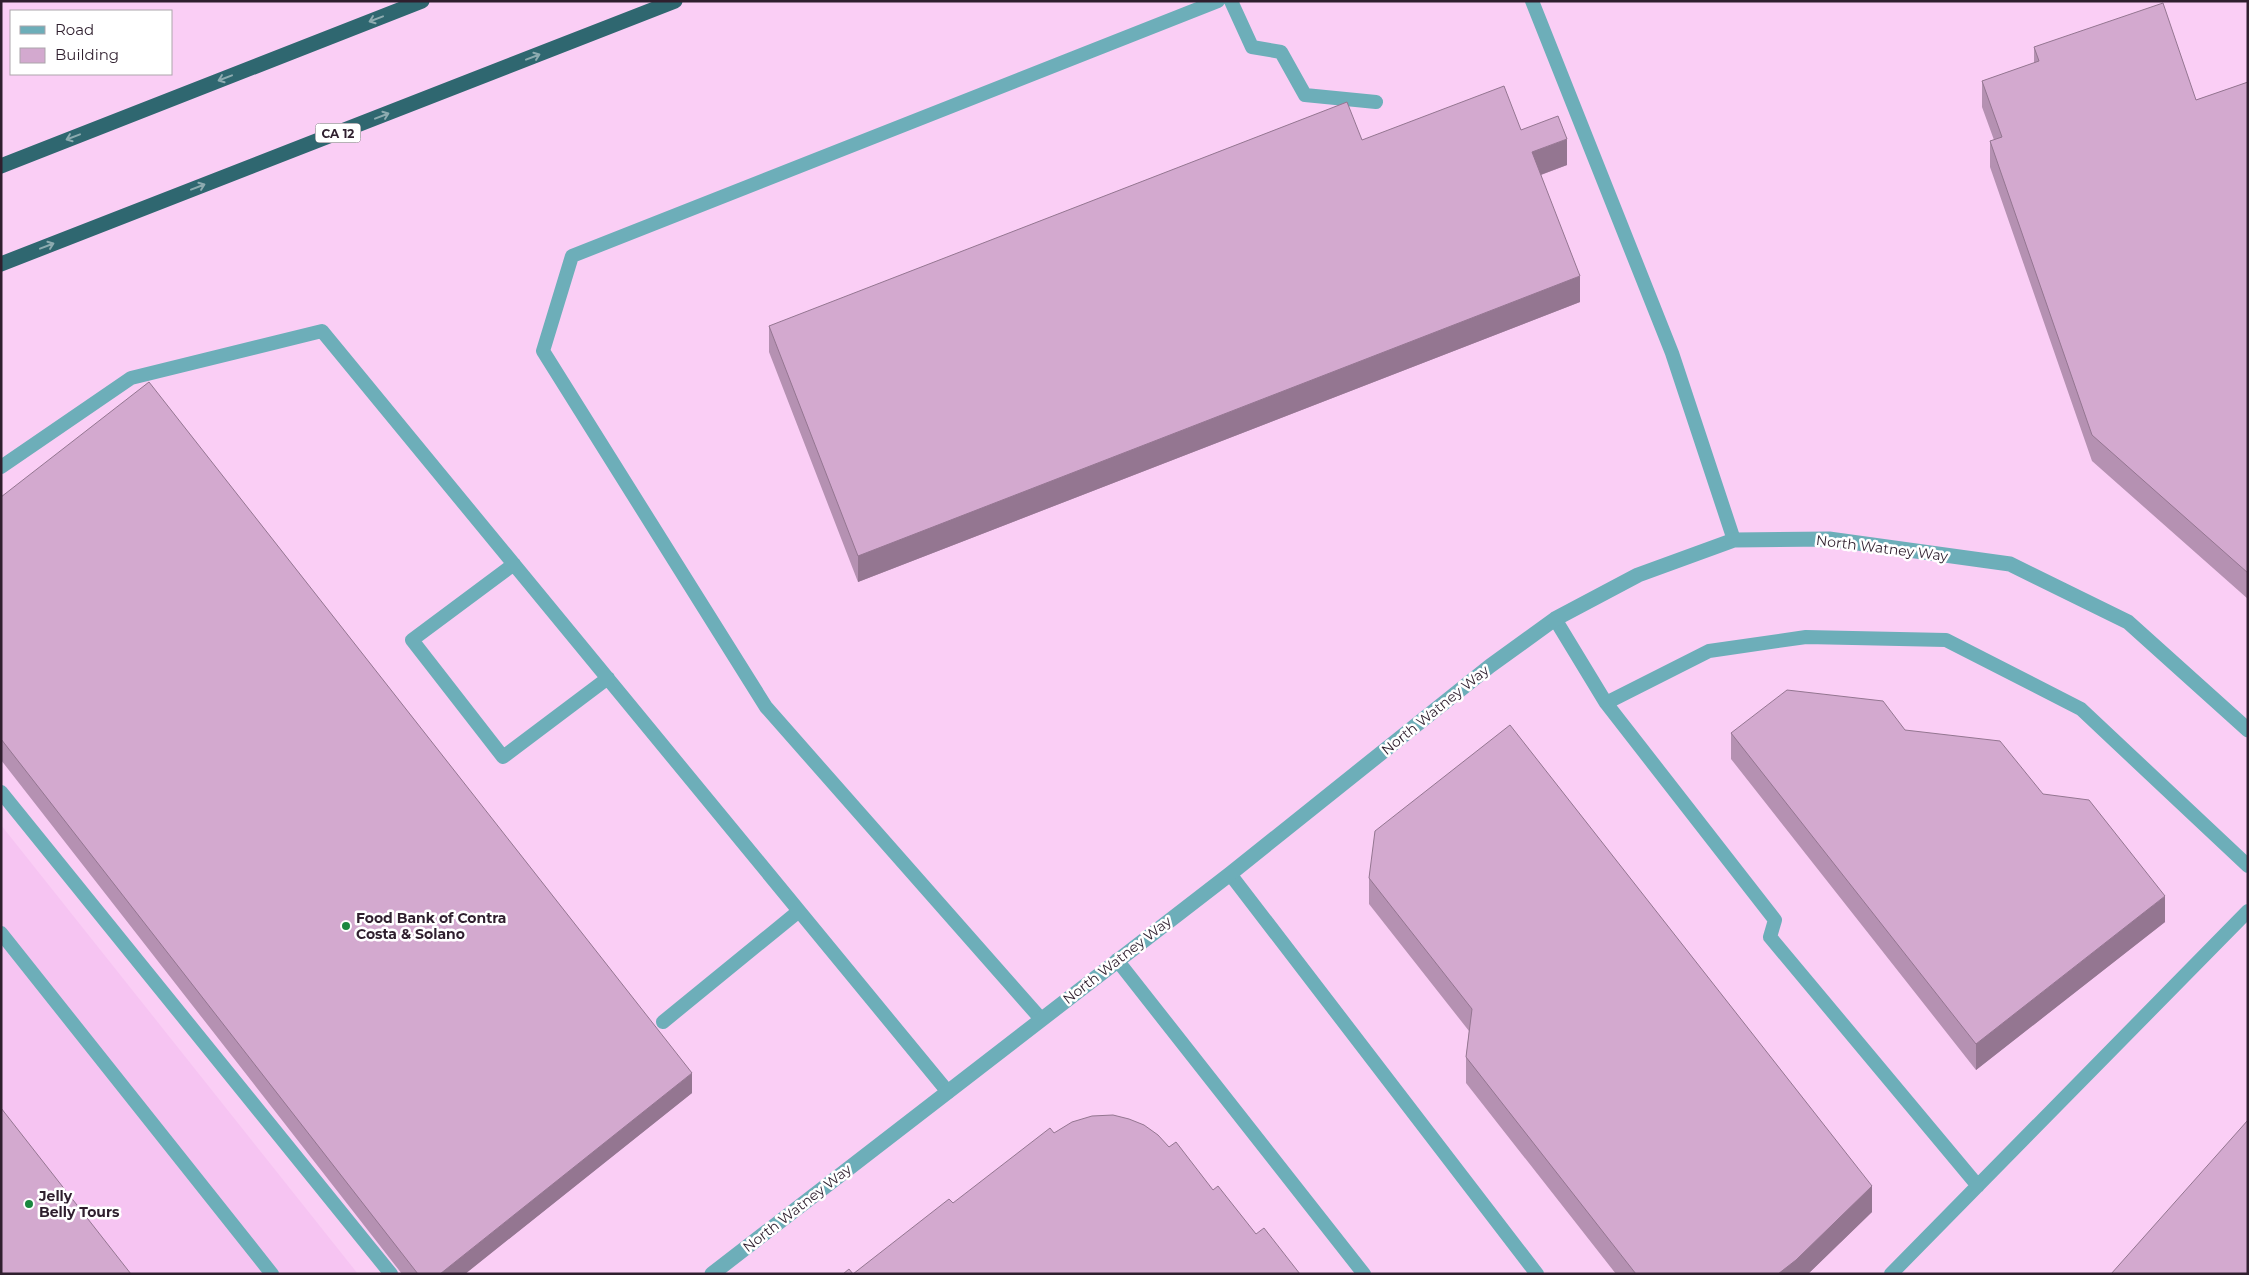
<svg xmlns="http://www.w3.org/2000/svg" width="2249" height="1275" font-family="Montserrat,sans-serif">
<style>
.built{fill:#f6c4f2}
.lines{fill:none;stroke-linecap:round;stroke-linejoin:round}
.lane{stroke:#6daeb9;stroke-width:14}
.street{stroke:#6daeb9;stroke-width:15}
.highway{stroke:#2f6770;stroke-width:15}
.wall{fill:#b591b2}
.shaded-wall{fill:#947691}
.building{fill:#d3a9cf;stroke:#947691}
.oneway{stroke:#8dabb0}
.poi-dot{fill:#1a873f;stroke:#fff;stroke-width:2}
.labels{text-anchor:middle;dominant-baseline:central;stroke-width:5;stroke-linejoin:round;paint-order:stroke}
.shield{fill:#fff;stroke:#6d626d;stroke-width:1}
.shield-label{font-size:12px;font-weight:bold;fill:#2f1f2e}
.street-label{font-size:14px;fill:#2f1f2e;stroke:#fff}
.poi-label{font-size:14px;font-weight:bold;fill:#2f1f2e;stroke:#fff;text-anchor:start}
</style>
<rect width="100%" height="100%" fill="#facef5"/>
<path class="built" d="M1,825L358,1274H1Z"/>
<g class="lines">
<path class="lane" d="M1231,1L1252,47L1281,52L1305,95L1376,102
M1532,1L1672,353L1734,540
M1,467L131,378L322,331L948,1092
M514,564L412,640L503,757L608,678
M1555,619L1606,703L1709,651L1806,637L1946,640L2081,709L2248,866
M1606,703L1775,920L1770,937L1978,1186
M1,792L391,1274
M1230,874L1537,1274
M1,933L272,1274
M1117,960L1364,1274
M1041,1019L766,707L543,351L572,256L1218,1
M663,1022L799,911
M1891,1274L2248,911"/>
<path class="street" d="M712,1274L1230,874L1490,666L1555,619L1638,575L1734,540L1829,539L2010,564L2128,622L2248,730"/>
<path class="highway" d="M1,166L422,1
M1,264L675,1"/>
</g>
<path class="wall" d="M2034,47L2196,100L2248,82V599L2092,461L1990,167V141L1994,140L1982,107V81L2034,63Z
M1521,130L1567,165L1541,175L1580,302L858,582L769,352V326L1362,140Z
M1,497L692,1093L465,1274H402L1,760Z
M1905,730L2043,794L2165,922L1976,1070L1731,759V733Z
M1369,878L1872,1212L1808,1274H1616L1466,1083V1057L1469,1031L1369,904Z"/>
<path class="shaded-wall" d="M1567,139V165L1532,178V152Z
M1580,276V302L858,582V556Z
M2165,896V922L1976,1070V1044Z
M692,1073V1093L465,1274H440Z
M1872,1186V1212L1808,1274H1778Z"/>
<path class="building" d="M2163,3L2196,100L2248,82V573L2092,435L1990,141L2002,137L1982,81L2039,61L2034,47Z
M1504,86L1521,130L1558,116L1567,139L1532,152L1580,276L858,556L769,326L1347,102L1362,140Z
M149,382L692,1073L440,1274H418L1,739V497Z
M1787,690L1883,701L1905,730L2000,741L2043,794L2089,800L2165,896L1976,1044L1731,733Z
M1510,725L1872,1186L1796,1260L1778,1274H1636L1466,1057L1472,1009L1369,878L1375,831Z
M1,1108L131,1274H1Z
M1113,1115L1129,1119L1144,1125L1158,1135L1169,1147L1176,1142L1213,1190L1218,1186L1256,1234L1264,1228L1300,1274H853L949,1199L953,1203L1050,1128L1054,1133L1072,1122L1092,1116Z
M2248,1120V1274H2111Z
M849,1269L853,1274H843Z"/>
<defs><path id="oneway-shaft" d="M-6 0H5M1.5-3L5.5 0L1.5 3" fill="none" stroke-width="1.6" stroke-linecap="round" stroke-linejoin="round" transform="scale(1.25)"/></defs>
<g class="oneway">
<use href="#oneway-shaft" transform="translate(376 19) rotate(159)"/>
<use href="#oneway-shaft" transform="translate(533 57) rotate(-21)"/>
<use href="#oneway-shaft" transform="translate(225 78) rotate(159)"/>
<use href="#oneway-shaft" transform="translate(382 116) rotate(-21)"/>
<use href="#oneway-shaft" transform="translate(73 137) rotate(159)"/>
<use href="#oneway-shaft" transform="translate(198 187) rotate(-21)"/>
<use href="#oneway-shaft" transform="translate(47 246) rotate(-21)"/>
</g>
<g class="poi-dot">
<circle cx="346" cy="926" r="5"/>
<circle cx="29" cy="1204" r="5"/>
</g>
<g class="labels">
<rect class="shield" x="315.5" y="123.5" width="45" height="19" rx="4"/>
<g class="shield-label">
<text x="338" y="133">CA 12</text>
</g>
<g class="street-label">
<text transform="translate(1882 548) rotate(7)">North Watney Way</text>
<text transform="translate(1435 710) rotate(-39)">North Watney Way</text>
<text transform="translate(1117 960) rotate(-38)">North Watney Way</text>
<text transform="translate(797 1208) rotate(-38)">North Watney Way</text>
</g>
<g class="poi-label">
<text x="356" y="918">Food Bank of Contra<tspan x="356" dy="16">Costa &amp; Solano</tspan></text>
<text x="39" y="1196">Jelly<tspan x="39" dy="16">Belly Tours</tspan></text>
</g>
</g>
<rect width="2249" height="1275" fill="none" stroke="#2f1f2e" stroke-width="5"/>
<rect x="10" y="10" width="162" height="65" fill="#ffffff" stroke="#aca5ab"/>
<rect x="20" y="26" width="25" height="8" fill="#6daeb9" stroke="#aca5ab"/>
<text x="55" y="35" font-size="15" fill="#2f1f2e">Road</text>
<rect x="20" y="48" width="25" height="15" fill="#d3a9cf" stroke="#aca5ab"/>
<text x="55" y="60" font-size="15" fill="#2f1f2e">Building</text>
</svg>
